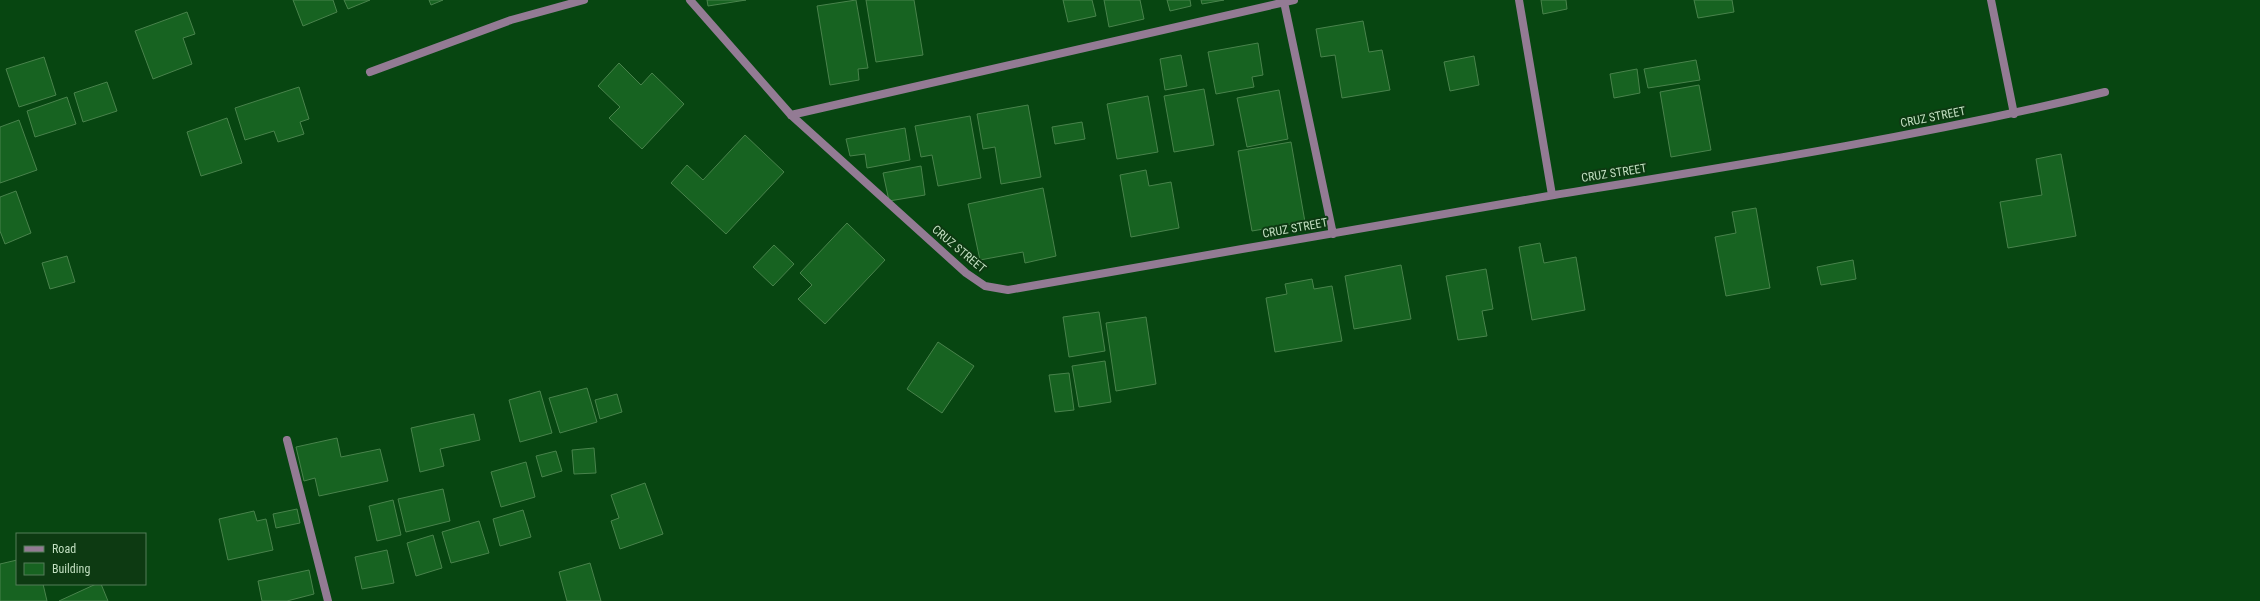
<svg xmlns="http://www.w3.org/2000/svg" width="2260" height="601" font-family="'Roboto Condensed',sans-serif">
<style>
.building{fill:#176321;stroke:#49834c}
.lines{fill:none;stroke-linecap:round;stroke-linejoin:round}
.minor{stroke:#937b94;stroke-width:8}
.labels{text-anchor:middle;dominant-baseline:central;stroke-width:4;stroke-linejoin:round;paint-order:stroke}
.street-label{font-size:12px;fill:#c2dfc1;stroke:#0d3a12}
</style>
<rect width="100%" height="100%" fill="#074611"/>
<path class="building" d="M293,0H333L337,12L303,26Z
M344,0H370L348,9Z
M429,0H443L431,5Z
M707,0H746L708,6Z
M856,0L868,68L858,69L859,80L830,85L817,6Z
M866,0H914L923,55L876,62Z
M1063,0H1092L1096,16L1068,22Z
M1104,0H1140L1144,19L1109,27Z
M1167,0H1190L1191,6L1170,11Z
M1201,0H1224L1202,4Z
M1541,0H1566L1567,9L1543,14Z
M1694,0H1732L1734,12L1698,18Z
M187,12L195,34L183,38L192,64L153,79L135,31Z
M1363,21L1369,52L1382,50L1390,90L1342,98L1335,55L1321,57L1316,29Z
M1258,43L1263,75L1252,77L1254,87L1216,94L1208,52Z
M1181,55L1187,86L1165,90L1160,59Z
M1474,56L1479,85L1450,91L1444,62Z
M44,57L56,95L19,107L6,69Z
M1696,60L1700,80L1648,88L1644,69Z
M619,63L641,85L652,73L684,104L642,149L609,118L620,107L598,86Z
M1637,69L1640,93L1614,98L1610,74Z
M107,82L117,111L83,122L74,93Z
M1699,85L1711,150L1671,157L1660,92Z
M299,87L309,119L300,122L304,134L278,142L274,131L245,140L235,108Z
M1204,89L1214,145L1174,152L1164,96Z
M1279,90L1288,139L1247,147L1237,98Z
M1148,96L1158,152L1117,159L1107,104Z
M67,97L76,124L35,137L27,111Z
M1028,105L1041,177L1001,184L995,147L983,149L977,114Z
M970,116L981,178L938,186L932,155L921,157L915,126Z
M227,118L242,163L201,176L187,132Z
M19,120L37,170L0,183V127Z
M1082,122L1085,139L1055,144L1052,127Z
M905,128L910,160L867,168L865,154L850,156L846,139Z
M745,135L784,172L726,234L671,183L687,165L703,180Z
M1291,142L1305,222L1252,231L1238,151Z
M2061,154L2076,236L2008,248L2000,202L2042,195L2036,159Z
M921,166L925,195L889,201L883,173Z
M1146,170L1149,186L1171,182L1179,228L1131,237L1120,175Z
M1043,188L1056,256L1025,263L1023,252L980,260L968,204Z
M16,191L31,233L5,244L0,231V197Z
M1756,208L1770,288L1726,296L1715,237L1736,233L1732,212Z
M847,223L885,260L825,324L798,299L812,285L800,273Z
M1540,243L1544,263L1576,257L1585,310L1532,320L1519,247Z
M774,245L794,264L773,286L753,267Z
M67,256L75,282L50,289L42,263Z
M1853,260L1856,279L1821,285L1817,267Z
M1401,265L1411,319L1354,329L1345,276Z
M1486,269L1493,309L1482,311L1487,336L1458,340L1446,276Z
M1312,279L1314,289L1332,286L1342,341L1275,352L1266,298L1287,294L1285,284Z
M1099,312L1105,351L1069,357L1063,317Z
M1146,317L1156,384L1116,391L1106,323Z
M938,342L974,366L942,413L907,389Z
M1105,361L1111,402L1079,407L1072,366Z
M1069,373L1074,410L1055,412L1049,375Z
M587,388L597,422L560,433L549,398Z
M540,391L552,433L520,442L509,400Z
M617,394L622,412L600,419L595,400Z
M474,414L480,440L440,449L444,466L420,472L411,428Z
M337,438L341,457L380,449L388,481L319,496L315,478L304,481L296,447Z
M594,448L596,473L574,474L572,450Z
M556,451L562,471L542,477L536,456Z
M526,462L535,497L501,507L491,472Z
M645,483L663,534L620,549L611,521L619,518L611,495Z
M443,489L450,521L406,532L398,499Z
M393,500L401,535L377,541L369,506Z
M297,509L300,523L276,528L273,514Z
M523,510L531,537L500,546L493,519Z
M254,511L257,521L266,519L273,550L228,560L219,519Z
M479,521L489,553L451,563L442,532Z
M433,535L442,568L416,576L407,543Z
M387,550L394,583L362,589L355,557Z
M17,560V584H43L47,601H0V564Z
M590,563L601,601H567L559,572Z
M309,570L314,594L287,601H262L258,581Z
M96,584H101L108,601H59Z"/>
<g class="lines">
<path class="minor" d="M690,0L791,115L966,273L985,286L1008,290C1190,259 1372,225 1554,195C1739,165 1923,136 2105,92
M1519,0L1552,195
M1991,0L2014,114
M1284,2L1333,234
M370,72L511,20L584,0
M791,115L1294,0
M287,440L328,601"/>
</g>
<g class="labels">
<g class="street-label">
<text transform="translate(1933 117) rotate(-11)">CRUZ STREET</text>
<text transform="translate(1614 173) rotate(-9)">CRUZ STREET</text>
<text transform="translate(1295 228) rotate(-10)">CRUZ STREET</text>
<text transform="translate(959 249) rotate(40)">CRUZ STREET</text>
</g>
</g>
<rect x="16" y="533" width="130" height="52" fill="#0d3a12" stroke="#557c58"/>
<rect x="24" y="546" width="20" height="6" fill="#937b94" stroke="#557c58"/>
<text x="52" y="553" font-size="12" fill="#c2dfc1">Road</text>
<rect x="24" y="563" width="20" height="12" fill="#176321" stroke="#557c58"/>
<text x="52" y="573" font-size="12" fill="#c2dfc1">Building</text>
</svg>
